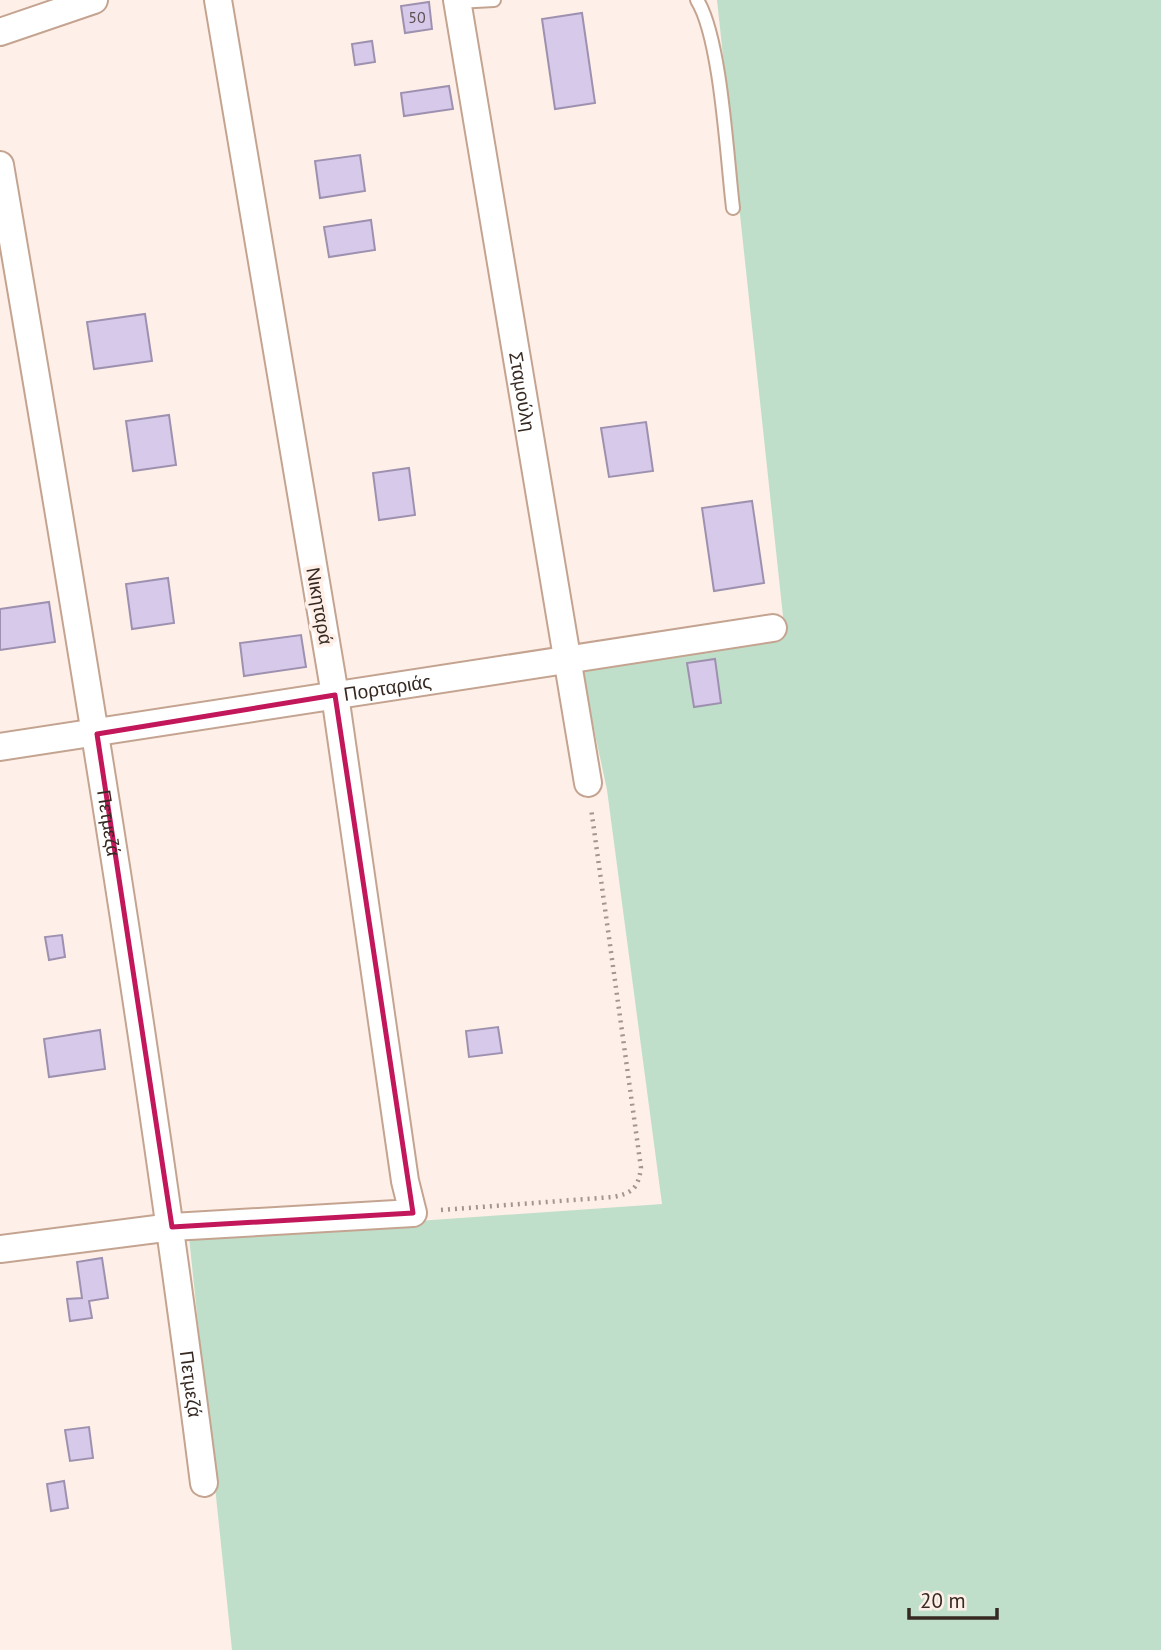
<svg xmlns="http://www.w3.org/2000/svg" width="1161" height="1650" font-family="'PT Sans',sans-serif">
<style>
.green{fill:#c0dfca}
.building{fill:#d6c9e9;stroke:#9e91b0;stroke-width:2}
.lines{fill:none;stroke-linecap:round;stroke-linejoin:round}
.service-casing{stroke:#c4a491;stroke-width:16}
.minor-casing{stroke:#c4a491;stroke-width:30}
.path{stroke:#a3968e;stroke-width:4.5;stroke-dasharray:2 5;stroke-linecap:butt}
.service{stroke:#fff;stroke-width:12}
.minor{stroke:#fff;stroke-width:26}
.marked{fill:none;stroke:#c2185b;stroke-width:5;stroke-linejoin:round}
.labels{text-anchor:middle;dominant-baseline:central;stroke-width:7;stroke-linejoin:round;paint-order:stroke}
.number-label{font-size:16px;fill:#5e5154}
.street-label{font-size:19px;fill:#362922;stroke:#fef0e8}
</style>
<rect width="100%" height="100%" fill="#fef0e8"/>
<path class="green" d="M717,0H1161V1650H232L189,1237L662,1204L607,790L580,664L785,635Z"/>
<path class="building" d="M429,2L432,29L405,33L401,6Z
M582,13L595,103L555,109L542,19Z
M372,41L375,62L355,65L352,44Z
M449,86L453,109L404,116L401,93Z
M360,155L365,191L320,198L315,161Z
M371,220L375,250L329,257L324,227Z
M145,314L152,361L94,369L87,322Z
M169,415L176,465L133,471L126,421Z
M646,422L653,471L609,477L601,428Z
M409,468L415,515L379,520L373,473Z
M752,501L764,583L714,591L702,508Z
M168,578L174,623L132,629L126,584Z
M49,602L55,642L0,650V609Z
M301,635L306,667L244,676L240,643Z
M715,659L721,703L694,707L687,663Z
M62,935L65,957L49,960L45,937Z
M498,1027L502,1053L469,1057L466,1031Z
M100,1030L105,1069L49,1077L44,1039Z
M102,1258L108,1298L89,1301L92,1318L70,1321L67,1299L82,1298L77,1262Z
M89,1427L93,1458L70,1461L65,1430Z
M64,1481L68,1508L51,1511L47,1484Z"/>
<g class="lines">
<g class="service-casing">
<path id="service" d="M697,0C721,38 727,159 733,208
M457,2L494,0"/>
</g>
<g class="minor-casing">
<g id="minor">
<path id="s1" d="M457,0L588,783"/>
<path d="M0,32L94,0"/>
<path id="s2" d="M0,165C75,603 148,1042 204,1483"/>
<path id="s3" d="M0,747L773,628"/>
<path d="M0,1249L172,1227L413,1213L405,1181L335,695L218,0"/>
</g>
</g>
<path class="path" d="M441,1210L613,1197C633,1193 638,1188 641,1168L591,808"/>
<use href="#service" class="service"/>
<use href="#minor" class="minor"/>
</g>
<path class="marked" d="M335,695L413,1213L172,1227L97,734Z"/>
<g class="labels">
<g class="number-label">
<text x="417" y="17">50</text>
</g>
<g class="street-label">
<text stroke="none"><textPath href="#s1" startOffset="397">Σταμούλη</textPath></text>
<text transform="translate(320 606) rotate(80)">Νικηταρά</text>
<text stroke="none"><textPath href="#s3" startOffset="392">Πορταριάς</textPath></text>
<text stroke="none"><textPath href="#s2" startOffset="667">Πετμεζά</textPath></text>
<text stroke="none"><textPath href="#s2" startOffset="1234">Πετμεζά</textPath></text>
</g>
</g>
<path d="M909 1608v10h88v-10" fill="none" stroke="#362922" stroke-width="3.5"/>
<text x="920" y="1608" font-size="21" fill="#362922" stroke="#fef0e8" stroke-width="5" paint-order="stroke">20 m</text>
</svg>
